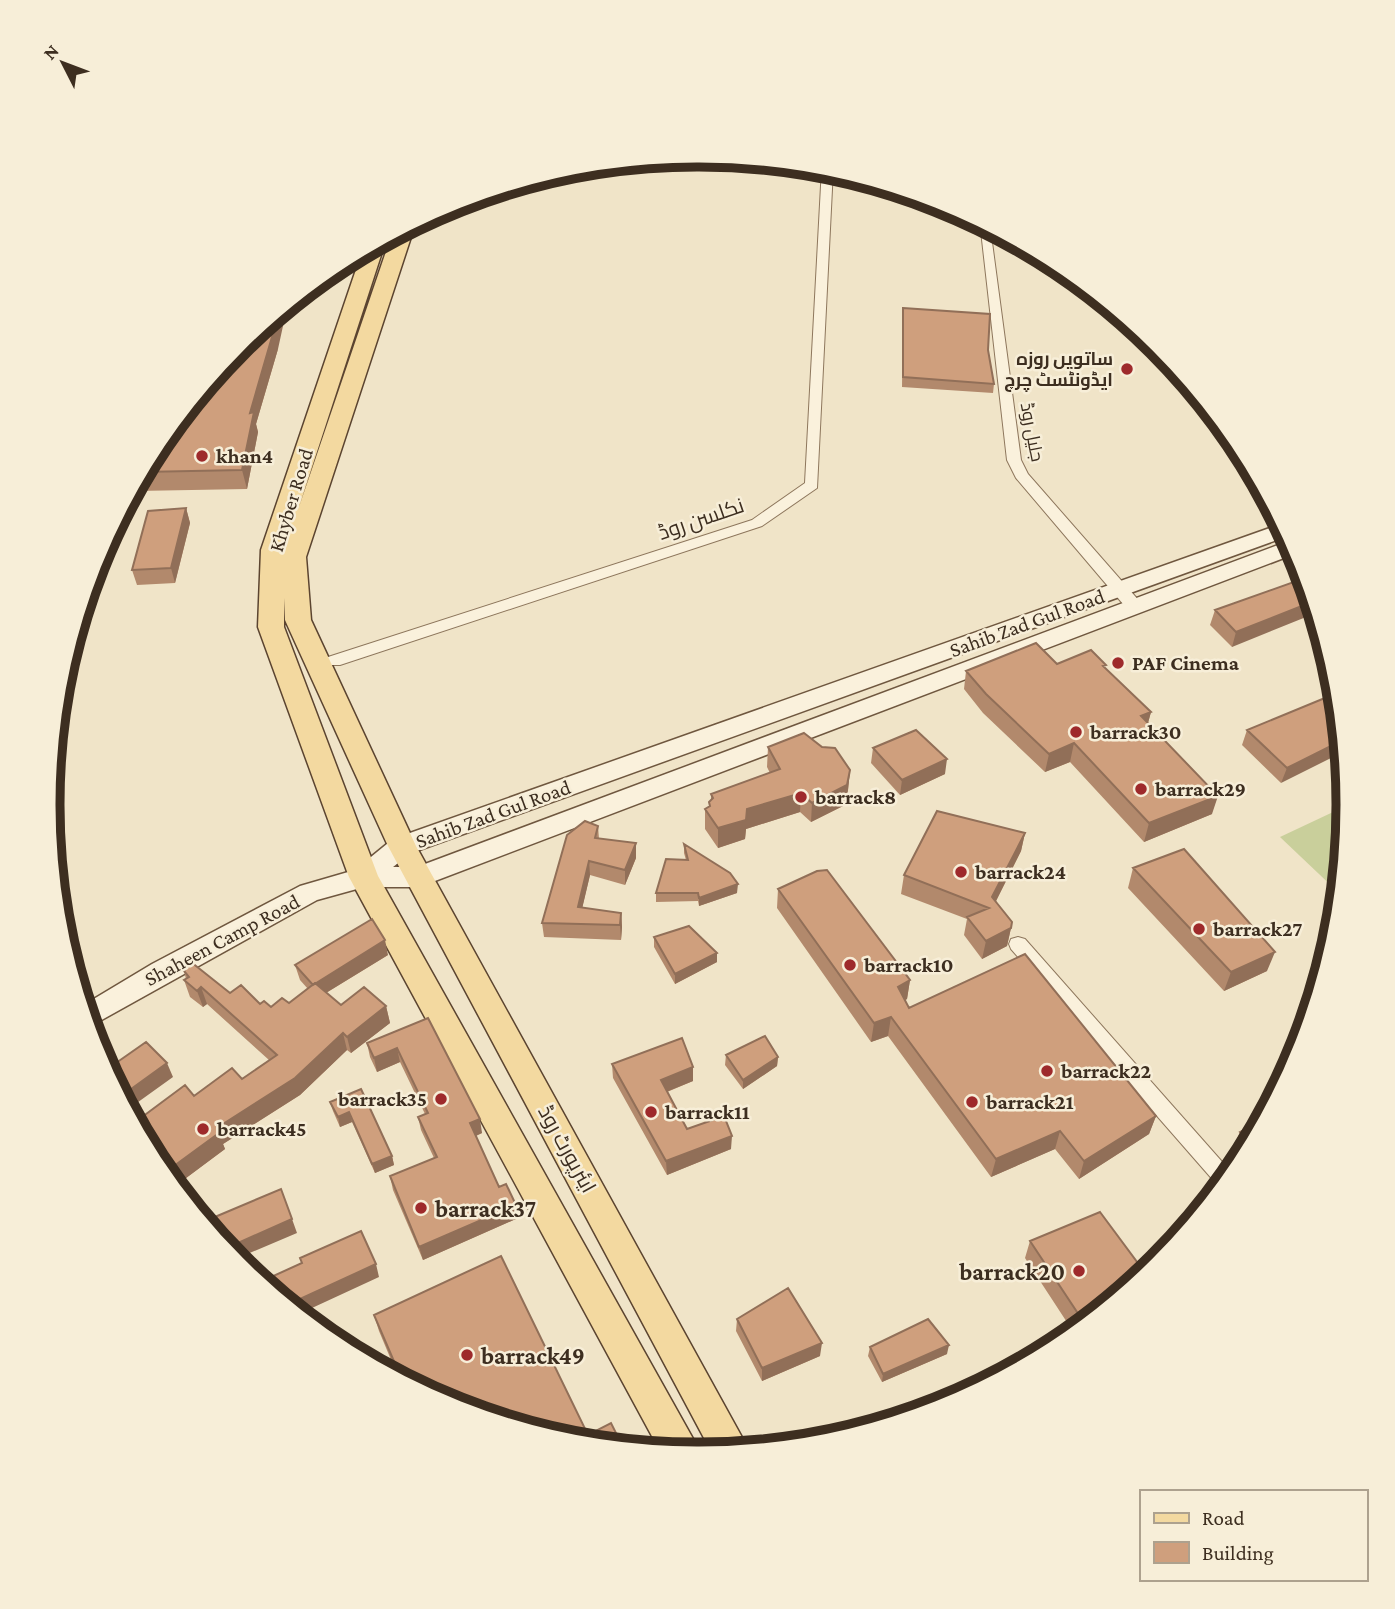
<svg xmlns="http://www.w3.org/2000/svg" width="1395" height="1609" font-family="'Crimson Pro',Cairo,serif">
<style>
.green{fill:#c9cf9b}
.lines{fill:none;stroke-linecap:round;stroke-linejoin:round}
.street-casing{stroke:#8d765c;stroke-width:2}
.secondary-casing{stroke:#6f573f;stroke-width:3}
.primary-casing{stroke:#5b4430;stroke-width:3}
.street{fill:#faf1dc;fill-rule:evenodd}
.secondary{fill:#faf1dc;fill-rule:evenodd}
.primary{fill:#f3d9a0;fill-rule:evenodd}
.wall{fill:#b2896c}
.shaded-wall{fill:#916f58}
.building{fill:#cf9f7d;stroke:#916f58;stroke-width:2}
.poi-dot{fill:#9e2a2b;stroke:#f7eed8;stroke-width:2.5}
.labels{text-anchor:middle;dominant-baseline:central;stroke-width:5;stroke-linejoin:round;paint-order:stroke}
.far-poi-label{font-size:18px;font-weight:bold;fill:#3d2e20;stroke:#f7eed8;text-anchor:end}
.far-street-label{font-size:18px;fill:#3d2e20;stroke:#f7eed8}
.poi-label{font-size:21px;font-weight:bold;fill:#3d2e20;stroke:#f7eed8;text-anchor:start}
.street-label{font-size:21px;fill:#3d2e20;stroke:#f7eed8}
.near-poi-label{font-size:24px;font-weight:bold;fill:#3d2e20;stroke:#f7eed8;text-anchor:start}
.rim{fill:none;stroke:#3d2e20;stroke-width:9}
</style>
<rect width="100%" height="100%" fill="#f0e4c8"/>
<path class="green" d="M1348,805L1339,893L1280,837Z"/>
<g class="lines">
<g class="street-casing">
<path id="street" d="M822,167L833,169L817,488L762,526L340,665H328L326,661L328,657L752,520L805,483Z
M980,222L990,227L1021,460L1028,474L1141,603L1143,607L1141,611H1129L1016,478L1007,460Z
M1018,937L1025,939L1232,1173L1220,1188L1011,949L1009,944L1011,939Z"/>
</g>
<g class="secondary-casing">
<path id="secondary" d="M1281,524L1288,536L411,853L393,867H417L1286,542L1290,541L1297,553L427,884L418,887H364L317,900L89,1027L82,1006L152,964L300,886L355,870L393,839Z"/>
</g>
<g class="primary-casing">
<path id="primary" d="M411,224L414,228L306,557L311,620L416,846L749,1450L712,1453L388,846L285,620L284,598V627L378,876L701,1453L660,1451L349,877L258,627L261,550L363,249L382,239L385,243L299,507L392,234Z"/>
</g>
<use href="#street" class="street"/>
<use href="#secondary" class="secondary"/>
<use href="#primary" class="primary"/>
</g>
<path class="wall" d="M903,308L988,350L994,384L993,393L902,387Z
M278,349L256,424L258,432L247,489L136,491L134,485L157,443Z
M186,508L190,523L175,583L137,585L132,570Z
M1305,578L1232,647L1210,625L1215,610Z
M1057,664L1105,668L1151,712L1148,723L1212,814L1144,842L1070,762L1045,772L983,713L964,689L966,671Z
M1337,693L1281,783L1242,745L1247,730Z
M768,747L850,770L848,790L845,805L811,822L800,812L746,829L745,839L718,848L705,829V809L709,807V802L711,800V794L770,773L767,767Z
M873,748L945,774L900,795L871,763Z
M598,826L599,839L636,843V858L625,885L590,875L582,908L621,913L622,927L621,940L544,937L542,923Z
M1025,833L1021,851L996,901L1011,928L1007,946L982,959L964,935L967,919L901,894L904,875Z
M684,844L737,893L699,906L698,901L656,902V893L686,860L684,853Z
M1133,868L1267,971L1224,991L1128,888Z
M778,889L910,980L907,999L905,1000L909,1008L1156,1116L1149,1134L1079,1179L1055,1149L991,1177L888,1036L871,1042L777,908Z
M654,937L717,953V962L675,984L654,947Z
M388,955L326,993L341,1005L386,1006L390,1023L351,1053L347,1050L300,1095L223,1144L225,1149L174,1187L157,1165L194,1096L242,1079L269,1060L207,1004L203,1007L190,997L184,980L186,979L184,971L230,993L271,1007L289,1003L308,989L300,980L295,965Z
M428,1018L482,1133L476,1136L499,1187L516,1205L518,1218L423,1260L393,1190L390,1176L434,1158L421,1130L418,1117L425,1114L400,1062L377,1072L370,1057L367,1043Z
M726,1055L778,1057L777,1066L743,1089L725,1065Z
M612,1064L693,1081L667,1092L687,1129L731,1149L667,1175L613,1078Z
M361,1089L392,1156L394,1165L375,1173L352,1122L340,1127L333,1111L330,1102Z
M1263,1120L1241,1161L1232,1150L1240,1132Z
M1030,1241L1146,1274L1074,1333L1025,1258Z
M374,1315L588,1435L448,1405L399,1379L379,1331Z
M737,1319L820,1356L762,1381L736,1331Z
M870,1347L947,1354L882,1382L868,1356Z"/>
<path class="shaded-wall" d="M288,303L278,349L256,424L258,432L247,489L242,470L250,413L278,311Z
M186,508L190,523L175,583L171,568Z
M1312,602L1316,613L1232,647L1236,632Z
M1151,712L1146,730L1141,716Z
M1341,741L1343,752L1281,783L1287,768Z
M1074,743L1070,762L1045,772L1049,754Z
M947,759L945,774L900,795L902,780Z
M850,770L848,790L845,805L811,822L812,803Z
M801,793L800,812L746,829L745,839L718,848V828L747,809Z
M1218,796L1212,814L1144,842L1149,823Z
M1025,833L1021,851L989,915L992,897Z
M636,843V858L625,885V870Z
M589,861L590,875L579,922L578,907Z
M738,884L737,893L699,906V898Z
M621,913L622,927L621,940L620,925Z
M1011,928L1007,946L982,959L986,941Z
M385,940L388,955L316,999L313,985Z
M1275,952L1267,971L1224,991L1231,972Z
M717,953V962L675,984V974Z
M910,980L907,999L896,1005L898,987Z
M201,987L207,1004L203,1007L197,991Z
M386,1006L390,1023L351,1053L347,1037Z
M891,1017L888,1036L871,1042L874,1023Z
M343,1033L347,1050L300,1095L223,1144L225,1149L174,1187L163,1174L217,1128Z
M397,1048L400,1062L377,1072L374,1058Z
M778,1057L777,1066L743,1089V1080Z
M167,1063L173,1077L127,1110L120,1097Z
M693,1067V1081L661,1094V1080Z
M349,1112L352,1122L340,1127L338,1117Z
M1156,1116L1149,1134L1079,1179L1084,1161Z
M480,1119L482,1133L473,1137L470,1123Z
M1060,1131L1055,1149L991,1177L996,1159Z
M732,1136L731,1149L667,1175L666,1161Z
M392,1156L394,1165L375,1173L372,1164Z
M516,1205L518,1218L423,1260L419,1247Z
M292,1219L297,1233L245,1255L240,1242Z
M376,1264L379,1277L299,1314L287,1305Z
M822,1343L820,1356L762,1381V1368Z
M949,1345L947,1354L882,1382L883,1374Z"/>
<path class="building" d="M903,308L990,314L988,350L994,384L903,377Z
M278,311L274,330L250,413L254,412L242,470L142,472L157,443L238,344Z
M186,508L171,568L132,570L148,511Z
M1305,578L1312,602L1236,632L1215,610Z
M1036,643L1057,664L1091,650L1106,665L1103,666L1151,712L1141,716L1218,796L1149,823L1074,743L1049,754L986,694L966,671Z
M1337,693L1341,741L1287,768L1247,730Z
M916,730L947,759L902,780L873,748Z
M804,733L822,747L835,748L850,770L847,785L812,803L801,793L747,809L746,820L718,828L705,809L710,806L709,802L713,798L711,794L780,769L768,747Z
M937,811L1025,833L992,897L1012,922L1011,928L986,941L967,917L989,908L904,875Z
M585,821L598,826L595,838L636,843L625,870L589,861L578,907L621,913L620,925L542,923L567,835Z
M684,844L730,873L738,884L699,898L698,893H656L666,859L688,860Z
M1184,849L1275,952L1231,972L1133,868Z
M827,870L910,980L898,987L909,1008L1025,954L1156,1116L1084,1161L1060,1131L996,1159L891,1017L874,1023L778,889L817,871Z
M372,919L385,940L313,985L295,965Z
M689,926L717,953L675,974L654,937Z
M191,962L230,993L241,985L260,1004L264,1001L271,1007L282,998L289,1003L315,983L341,1005L364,987L386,1006L347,1037L343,1033L295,1078L217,1128L219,1133L163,1174L157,1165L134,1123L185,1085L194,1096L232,1068L242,1079L277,1055L201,987L197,991L184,980L189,977L184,971Z
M428,1018L480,1119L470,1123L499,1187L506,1184L516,1205L419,1247L390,1176L437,1157L418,1117L428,1113L397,1048L374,1058L367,1043Z
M765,1036L778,1057L743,1080L726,1055Z
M682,1038L693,1067L661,1080L687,1129L724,1116L732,1136L666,1161L612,1064Z
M146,1042L167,1063L120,1097L106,1070Z
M361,1089L392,1156L372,1164L349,1112L338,1117L330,1102Z
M1263,1120L1250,1144L1240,1132Z
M281,1189L292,1219L240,1242L253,1277L237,1264L203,1222Z
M1100,1212L1146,1274L1085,1324L1030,1241Z
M361,1231L376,1264L287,1305L260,1282L302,1263L300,1258Z
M501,1256L588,1435L611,1423L623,1447L570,1442L448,1405L402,1380L374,1315Z
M788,1288L822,1343L762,1368L737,1319Z
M928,1319L949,1345L883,1374L870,1347Z
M852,1420L860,1431L829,1441L827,1435Z"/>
<g class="poi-dot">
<circle cx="1127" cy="369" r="7"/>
<circle cx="202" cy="456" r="7"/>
<circle cx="1118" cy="663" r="7"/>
<circle cx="1076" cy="732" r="7"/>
<circle cx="1141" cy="789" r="7"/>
<circle cx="801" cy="797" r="7"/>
<circle cx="961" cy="872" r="7"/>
<circle cx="1199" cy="929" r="7"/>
<circle cx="850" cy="965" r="7"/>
<circle cx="1047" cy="1071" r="7"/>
<circle cx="441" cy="1099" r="7"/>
<circle cx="972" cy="1102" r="7"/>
<circle cx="651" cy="1112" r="7"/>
<circle cx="203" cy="1129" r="7"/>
<circle cx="421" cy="1208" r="7"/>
<circle cx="1079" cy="1271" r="7"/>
<circle cx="467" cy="1355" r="7"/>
</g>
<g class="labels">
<g class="far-poi-label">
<text x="1113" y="359">ساتویں روزہ<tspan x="1113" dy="21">ایڈونٹسٹ چرچ</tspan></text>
</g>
<g class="far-street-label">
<text transform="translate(1032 432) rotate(79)">جلیل روڈ</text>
</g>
<g class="poi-label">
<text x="216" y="456">khan4</text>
<text x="1132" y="663">PAF Cinema</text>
<text x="1090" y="732">barrack30</text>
<text x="1155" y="789">barrack29</text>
<text x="815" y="797">barrack8</text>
<text x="975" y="872">barrack24</text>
<text x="1213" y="929">barrack27</text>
<text x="864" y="965">barrack10</text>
<text x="1061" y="1071">barrack22</text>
<text x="427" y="1099" text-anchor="end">barrack35</text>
<text x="986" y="1102">barrack21</text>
<text x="665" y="1112">barrack11</text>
<text x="217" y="1129">barrack45</text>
</g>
<g class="street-label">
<text transform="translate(291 500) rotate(-73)">Khyber Road</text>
<text transform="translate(701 519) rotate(-19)">نکلسن روڈ</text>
<text transform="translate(1027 623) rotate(-20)">Sahib Zad Gul Road</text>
<text transform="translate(493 814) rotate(-20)">Sahib Zad Gul Road</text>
<text transform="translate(222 940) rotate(-28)">Shaheen Camp Road</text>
<text transform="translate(567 1149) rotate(61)">ایئرپورٹ روڈ</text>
</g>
<g class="near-poi-label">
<text x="435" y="1208">barrack37</text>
<text x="1065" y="1271" text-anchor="end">barrack20</text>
<text x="481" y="1355">barrack49</text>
</g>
</g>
<path d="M0 0H1395V1609H0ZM697 167H699A637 637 0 0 1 1336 804V805A637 637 0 0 1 699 1442H697A637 637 0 0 1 60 805V804A637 637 0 0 1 697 167Z" fill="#f7eed8" fill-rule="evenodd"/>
<path class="rim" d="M697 167H699A637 637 0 0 1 1336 804V805A637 637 0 0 1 699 1442H697A637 637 0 0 1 60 805V804A637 637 0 0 1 697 167Z"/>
<rect x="1140" y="1490" width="228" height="91" fill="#f7eed8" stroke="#ada18e" stroke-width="2"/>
<rect x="1154" y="1513" width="35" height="10" fill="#f3d9a0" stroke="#ada18e" stroke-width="2"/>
<text x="1202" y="1525" font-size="21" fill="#3d2e20">Road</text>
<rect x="1154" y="1542" width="35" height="21" fill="#cf9f7d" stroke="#ada18e" stroke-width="2"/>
<text x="1202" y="1560" font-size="21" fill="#3d2e20">Building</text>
<g transform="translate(63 63) rotate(312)" stroke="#f7eed8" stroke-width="5" paint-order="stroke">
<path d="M0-5L12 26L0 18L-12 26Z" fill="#3d2e20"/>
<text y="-10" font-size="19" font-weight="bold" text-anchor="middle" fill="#3d2e20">N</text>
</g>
</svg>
